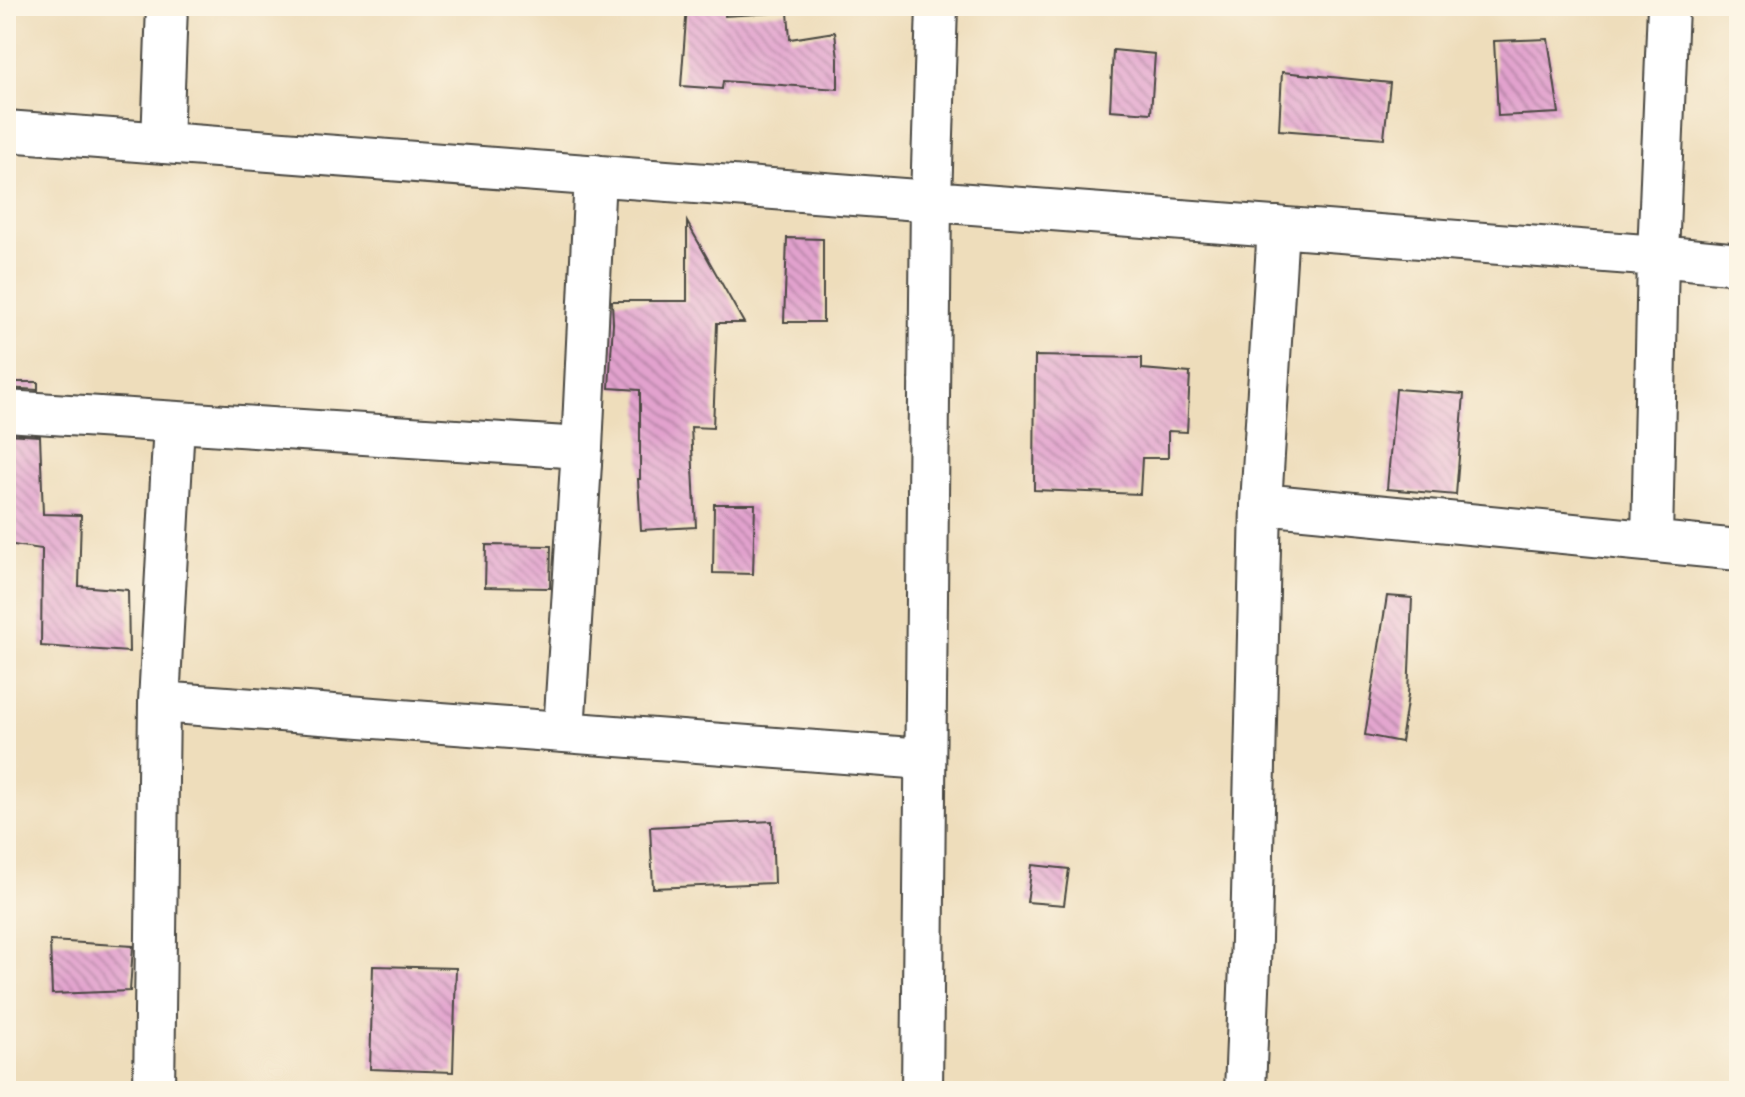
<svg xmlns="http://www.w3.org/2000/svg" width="1745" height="1097" font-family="'Old Standard TT',serif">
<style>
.building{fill:url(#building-back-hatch)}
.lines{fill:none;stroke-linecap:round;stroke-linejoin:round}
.minor-casing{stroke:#484641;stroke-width:44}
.minor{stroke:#fff;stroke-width:40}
</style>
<defs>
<pattern id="building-back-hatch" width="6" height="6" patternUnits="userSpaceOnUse" patternTransform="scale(2)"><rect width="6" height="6" fill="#e2a2ce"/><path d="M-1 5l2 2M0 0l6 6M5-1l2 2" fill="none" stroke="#b784a7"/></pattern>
</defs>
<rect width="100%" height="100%" fill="#fcf5e5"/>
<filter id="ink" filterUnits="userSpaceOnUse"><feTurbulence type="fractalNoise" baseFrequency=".0125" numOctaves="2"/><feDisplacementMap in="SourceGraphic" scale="16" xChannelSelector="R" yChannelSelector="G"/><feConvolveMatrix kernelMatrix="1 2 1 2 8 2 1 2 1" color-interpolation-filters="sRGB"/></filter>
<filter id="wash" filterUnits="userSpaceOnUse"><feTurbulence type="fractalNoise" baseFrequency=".006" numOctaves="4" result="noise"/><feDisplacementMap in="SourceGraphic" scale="32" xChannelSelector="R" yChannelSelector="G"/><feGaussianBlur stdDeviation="1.8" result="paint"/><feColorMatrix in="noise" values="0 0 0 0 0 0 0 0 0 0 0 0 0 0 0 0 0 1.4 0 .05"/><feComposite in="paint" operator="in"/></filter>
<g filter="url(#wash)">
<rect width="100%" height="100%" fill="#edb"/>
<g id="blocks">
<path class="building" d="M687,6H726L725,16L788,12L790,39L835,32L838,59V89L723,81L722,89L681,86Z
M1548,39L1559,113L1498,116L1494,41Z
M1113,50L1155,54L1151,113L1110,110Z
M1282,72L1390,83L1384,138L1279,130Z
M687,222L744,323H717L713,428L691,427L696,527L641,530L638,479H640V390L609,388L613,323L612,301H687Z
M787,238L823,239V322H784Z
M1035,356L1142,358V369L1190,373L1187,432L1168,431V458H1142L1140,494L1034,490Z
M6,382H38V390L6,388Z
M1396,389L1464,394L1456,495L1387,489Z
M6,434L40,436L43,514L81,515L79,586L128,590L129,652L41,646L42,549L6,544Z
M714,504H755L753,574L713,573Z
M486,545L551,546L550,588L485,587Z
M1387,596L1412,598L1408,695L1401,742L1365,735Z
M772,821L774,883L653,888L650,827Z
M1032,865L1069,869L1064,905L1027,902Z
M50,941L133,946L130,991L52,994Z
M373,966L456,968L453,1072L370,1069Z"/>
</g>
</g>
<g filter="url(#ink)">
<use href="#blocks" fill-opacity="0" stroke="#484641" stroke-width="2"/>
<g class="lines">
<g class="minor-casing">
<path id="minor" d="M6,131L1658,256L1739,264
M162,143L167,6
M6,411L582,448
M1261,504L1739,550
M1652,540L1658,256L1668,6
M159,702L925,759
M564,731L582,448L595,175
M154,1091L159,702L174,423
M922,1091L931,200L937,6
M1245,1091L1251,939L1261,504L1278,227"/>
</g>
<use href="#minor" class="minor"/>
</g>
</g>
<rect width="1745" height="1097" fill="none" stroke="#fcf5e5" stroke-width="32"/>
</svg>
